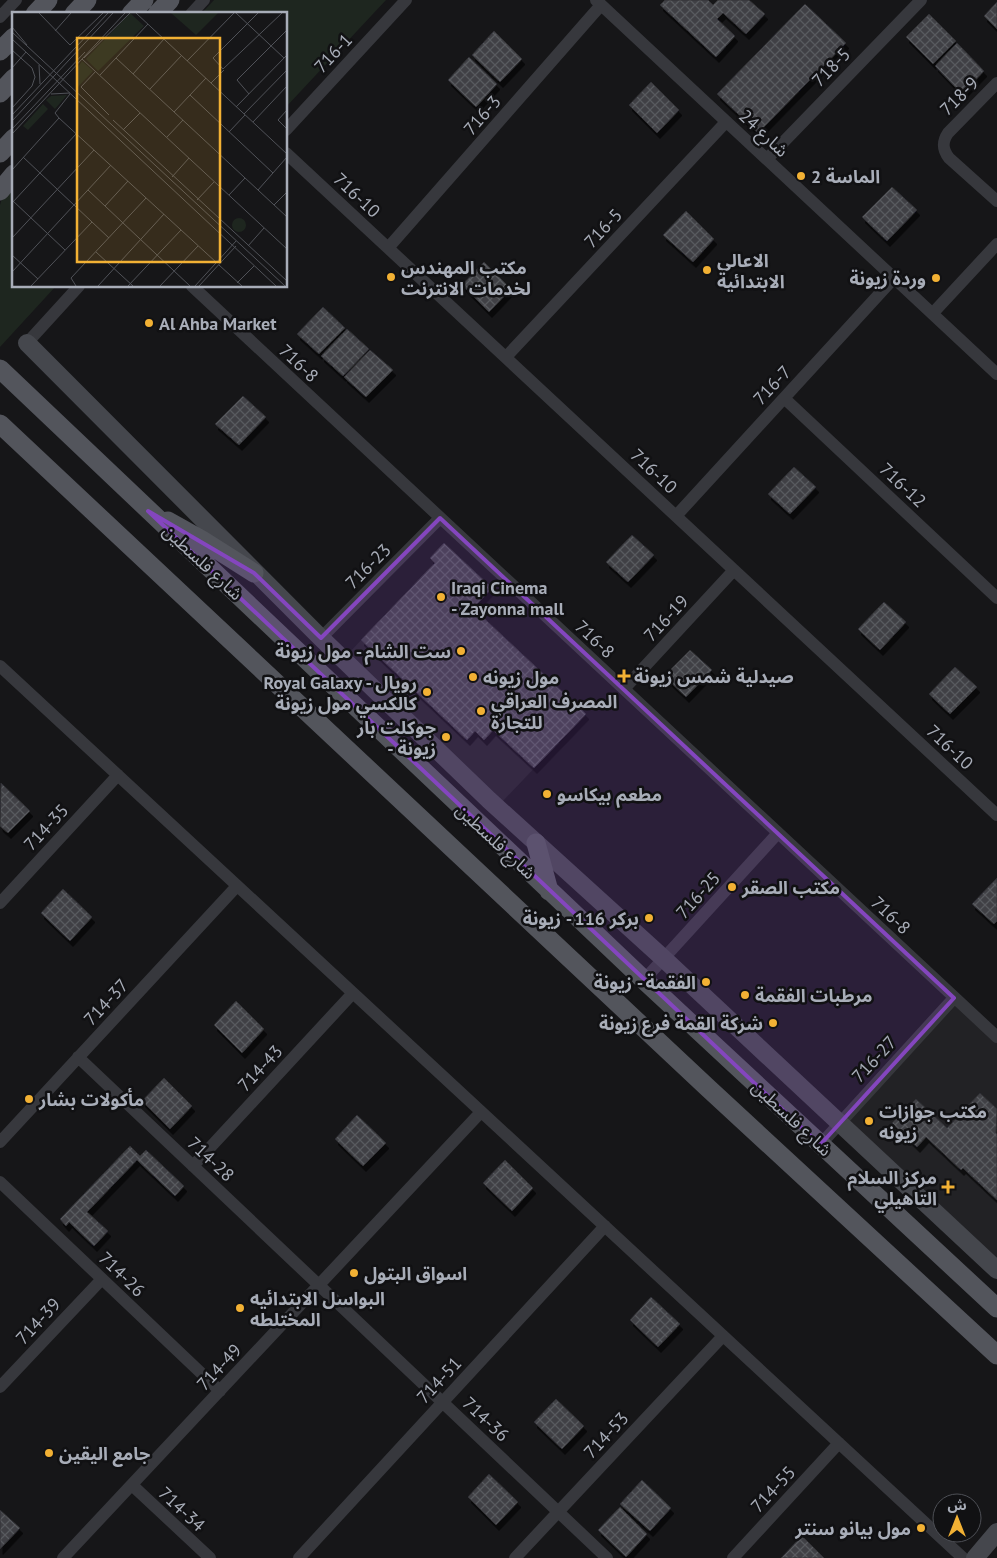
<svg xmlns="http://www.w3.org/2000/svg" width="997" height="1558" font-family="'PT Sans','Noto Sans Arabic',sans-serif">
<style>
.built{fill:#222225}
.grass{fill:#1e261f}
.building{fill:url(#building-cross-hatch);stroke:#303034;filter:url(#shadow)}
.lines{fill:none;stroke-linecap:round;stroke-linejoin:round}
.street{stroke:#37383d;stroke-width:12}
.secondary{stroke:#45474d;stroke-width:18}
.primary{stroke:#53555c;stroke-width:19}
.marked{fill:#8446be;fill-opacity:0.2;stroke:#8446be;stroke-width:4;stroke-linejoin:round}
.poi-dot{fill:#f2b134;stroke:#111113;stroke-width:2}
.labels{text-anchor:middle;dominant-baseline:central;stroke-width:5;stroke-linejoin:round;paint-order:stroke}
.street-label{font-size:18px;fill:#a8adb8;stroke:#111113}
.poi-label{font-size:18px;font-weight:bold;fill:#a8adb8;stroke:#111113;text-anchor:start}
.inset-road{fill:none;stroke:#505258;stroke-width:1}
.view{fill:#f2b134;fill-opacity:0.15;stroke:#f2b134;stroke-width:2.5}
.inset-edge{fill:none;stroke:#a8adb8;stroke-width:2.5}
</style>
<defs>
<pattern id="building-cross-hatch" width="8" height="8" patternUnits="userSpaceOnUse" patternTransform="scale(1.25)"><rect width="8" height="8" fill="#404145"/><path d="M0 0l8 8M0 8l8-8" fill="none" stroke="#595a5e"/></pattern>
<filter id="shadow"><feDropShadow dx="3" dy="5.5" stdDeviation="0" flood-color="#0009"/></filter>
</defs>
<rect width="100%" height="100%" fill="#161618"/>
<path class="built" d="M444,543L473,608L586,714L502,802L347,655L434,563L430,558Z
M954,998L997,1037V1270L839,1124Z"/>
<path class="grass" d="M214,0H386L286,107V14H201Z
M14,184V286H56L0,347V205L3,195Z"/>
<path class="building" d="M665,0H708L713,5L718,0H749L765,14L746,34L723,13L717,19L735,36L716,57L660,5Z
M997,2V29L984,16Z
M805,4L846,43L758,133L717,94Z
M929,14L956,41L933,64L906,37Z
M494,31L522,59L500,82L472,55Z
M957,43L984,71L962,94L935,66Z
M469,57L497,84L476,107L448,80Z
M651,82L679,110L657,133L629,105Z
M892,187L917,210L887,241L862,217Z
M686,211L714,239L693,262L663,235Z
M484,262L511,289L489,312L462,285Z
M323,307L345,328L319,354L297,334Z
M347,329L369,349L343,376L321,356Z
M370,350L393,370L366,397L344,377Z
M243,396L266,417L239,445L215,424Z
M794,467L816,487L790,514L768,494Z
M632,535L654,555L628,582L606,562Z
M444,543L492,588L473,608L586,714L534,768L493,730L484,740L475,731L467,740L361,640L435,563L430,558Z
M884,602L906,622L880,650L858,629Z
M690,650L712,670L686,697L664,676Z
M955,667L977,687L950,714L929,694Z
M1,783L30,811L8,833L0,826Z
M997,878V921L994,924L972,904Z
M63,889L92,917L70,941L41,913Z
M236,1001L264,1029L242,1053L214,1025Z
M164,1078L192,1106L170,1129L142,1101Z
M980,1093L997,1109L996,1133L997,1134V1200L963,1168L961,1170L926,1137L917,1147L892,1123L916,1099L947,1128Z
M357,1115L386,1143L363,1166L335,1139Z
M130,1146L140,1156L146,1150L184,1186L175,1196L137,1160L87,1212L108,1231L94,1246L69,1222L66,1226L60,1219Z
M505,1160L533,1188L512,1211L483,1183Z
M651,1297L680,1324L658,1347L630,1320Z
M556,1399L584,1426L562,1449L534,1422Z
M489,1474L518,1502L496,1525L468,1497Z
M642,1480L671,1508L650,1531L620,1504Z
M620,1507L647,1534L626,1557L598,1530Z
M0,1510L20,1528L0,1549Z
M802,1536L824,1558H781Z"/>
<g class="lines">
<path class="street" d="M596,0L997,374
M191,14L204,0
M0,17L16,0
M997,83L948,133C942,142 942,149 949,158L997,201
M286,130L406,0
M286,153L997,815
M767,159L921,0
M388,248L601,5
M192,286L997,1037
M933,313L997,244
M27,343L79,286
M506,357L726,122
M784,398L997,598
M676,516L894,278
M321,638L440,518
M0,666L963,1558
M624,689L734,570
M0,903L118,775
M644,980L778,833
M78,1057L607,1558
M0,1142L237,886
M820,1145L954,998
M193,1166L353,993
M0,1182L220,1391
M0,1387L102,1279
M132,1485L210,1558
M63,1558L481,1112
M299,1558L605,1226
M515,1558L723,1336
M733,1558L839,1443"/>
<path class="secondary" d="M27,343L321,638L489,800L663,958L997,1270
M975,1558L997,1532"/>
<path class="primary" d="M35,14L48,0
M74,14L87,0
M131,14L144,0
M157,14L170,0
M0,51L14,37
M0,93L14,78
M0,153L14,138
M0,191L14,174
M0,369L644,980L997,1308
M0,424L708,1088L997,1355
M168,521L202,540L254,573
M536,843L549,891"/>
</g>
<path class="marked" d="M148,511L254,573L321,638L440,518L954,998L820,1145Z"/>
<g class="poi-dot">
<circle cx="801" cy="176" r="5"/>
<circle cx="707" cy="270" r="5"/>
<circle cx="391" cy="277" r="5"/>
<circle cx="936" cy="278" r="5"/>
<circle cx="149" cy="323" r="5"/>
<circle cx="441" cy="597" r="5"/>
<circle cx="461" cy="651" r="5"/>
<path d="M621.5 668.5h5v5h5v5h-5v5h-5v-5h-5v-5h5z"/>
<circle cx="473" cy="677" r="5"/>
<circle cx="427" cy="692" r="5"/>
<circle cx="481" cy="711" r="5"/>
<circle cx="446" cy="737" r="5"/>
<circle cx="547" cy="794" r="5"/>
<circle cx="732" cy="887" r="5"/>
<circle cx="649" cy="918" r="5"/>
<circle cx="706" cy="982" r="5"/>
<circle cx="745" cy="995" r="5"/>
<circle cx="773" cy="1023" r="5"/>
<circle cx="29" cy="1099" r="5"/>
<circle cx="869" cy="1121" r="5"/>
<path d="M945.5 1179.5h5v5h5v5h-5v5h-5v-5h-5v-5h5z"/>
<circle cx="354" cy="1273" r="5"/>
<circle cx="240" cy="1308" r="5"/>
<circle cx="49" cy="1453" r="5"/>
<circle cx="921" cy="1528" r="5"/>
</g>
<g class="labels">
<g class="street-label">
<text transform="translate(333 53) rotate(-47)">716-1</text>
<text transform="translate(831 67) rotate(-46)">718-5</text>
<text transform="translate(959 96) rotate(-45)">718-9</text>
<text transform="translate(482 115) rotate(-49)">716-3</text>
<text transform="translate(764 133) rotate(43)">شارع 24</text>
<text transform="translate(357 195) rotate(43)">716-10</text>
<text transform="translate(603 228) rotate(-47)">716-5</text>
<text transform="translate(299 363) rotate(43)">716-8</text>
<text transform="translate(772 385) rotate(-47)">716-7</text>
<text transform="translate(654 471) rotate(43)">716-10</text>
<text transform="translate(903 485) rotate(43)">716-12</text>
<text transform="translate(203 562) rotate(43)">شارع فلسطين</text>
<text transform="translate(368 566) rotate(-45)">716-23</text>
<text transform="translate(666 618) rotate(-47)">716-19</text>
<text transform="translate(595 639) rotate(43)">716-8</text>
<text transform="translate(950 747) rotate(43)">716-10</text>
<text transform="translate(46 827) rotate(-47)">714-35</text>
<text transform="translate(496 841) rotate(43)">شارع فلسطين</text>
<text transform="translate(698 895) rotate(-48)">716-25</text>
<text transform="translate(891 915) rotate(43)">716-8</text>
<text transform="translate(106 1002) rotate(-47)">714-37</text>
<text transform="translate(874 1059) rotate(-47)">716-27</text>
<text transform="translate(260 1068) rotate(-47)">714-43</text>
<text transform="translate(792 1118) rotate(43)">شارع فلسطين</text>
<text transform="translate(211 1159) rotate(43)">714-28</text>
<text transform="translate(122 1274) rotate(44)">714-26</text>
<text transform="translate(38 1321) rotate(-47)">714-39</text>
<text transform="translate(219 1367) rotate(-47)">714-49</text>
<text transform="translate(439 1380) rotate(-47)">714-51</text>
<text transform="translate(486 1419) rotate(43)">714-36</text>
<text transform="translate(606 1435) rotate(-47)">714-53</text>
<text transform="translate(773 1489) rotate(-47)">714-55</text>
<text transform="translate(182 1509) rotate(43)">714-34</text>
</g>
<g class="poi-label">
<text x="811" y="176">الماسة 2</text>
<text x="717" y="260">الاعالي<tspan x="717" dy="21">الابتدائية</tspan></text>
<text x="401" y="267">مكتب المهندس<tspan x="401" dy="21">لخدمات الانترنت</tspan></text>
<text x="926" y="278" text-anchor="end">وردة زيونة</text>
<text x="159" y="323">Al Ahba Market</text>
<text x="451" y="587">Iraqi Cinema<tspan x="451" dy="21">- Zayonna mall</tspan></text>
<text x="451" y="651" text-anchor="end">ست الشام - مول زيونة</text>
<text x="634" y="676">صيدلية شمس زيونة</text>
<text x="483" y="677">مول زيونه</text>
<text x="417" y="682" text-anchor="end">Royal Galaxy - رويال<tspan x="417" dy="21">كالكسي مول زيونة</tspan></text>
<text x="491" y="701">المصرف العراقي<tspan x="491" dy="21">للتجارة</tspan></text>
<text x="436" y="727" text-anchor="end">جوكلت بار<tspan x="436" dy="21">- زيونة</tspan></text>
<text x="557" y="794">مطعم بيكاسو</text>
<text x="742" y="887">مكتب الصقر</text>
<text x="639" y="918" text-anchor="end">بركر 116 - زيونة</text>
<text x="696" y="982" text-anchor="end">الفقمة - زيونة</text>
<text x="755" y="995">مرطبات الفقمة</text>
<text x="763" y="1023" text-anchor="end">شركة القمة فرع زيونة</text>
<text x="39" y="1099">مأكولات بشار</text>
<text x="879" y="1111">مكتب جوازات<tspan x="879" dy="21">زيونه</tspan></text>
<text x="937" y="1177" text-anchor="end">مركز السلام<tspan x="937" dy="21">التاهيلي</tspan></text>
<text x="364" y="1273">اسواق البتول</text>
<text x="250" y="1298">البواسل الابتدائيه<tspan x="250" dy="21">المختلطه</tspan></text>
<text x="59" y="1453">جامع اليقين</text>
<text x="911" y="1528" text-anchor="end">مول بيانو سنتر</text>
</g>
</g>
<g transform="translate(12 12)">
<rect width="275" height="275" fill="#161618"/>
<path d="M118,1L132,14L86,59L74,47ZM70,49L81,59L64,77V58ZM55,83L43,97L34,88L39,84ZM31,92L36,97L16,118L11,114ZM220 213a7 7 0 1 1 14 0a7 7 0 1 1-14 0Z" fill="#1e261f"/>
<path d="M159,1H206L184,23Z" fill="#1e261f"/>
<path class="inset-road" d="M27,1L58,33L91,1M124,1L275,142M224,1L272,46M246,1L201,46L211,57L270,1M0,15L15,33M43,19L59,1M0,20L273,274M0,27L264,274M0,38L20,56L23,65L20,74L0,96M72,46L118,1M104,46L275,205M70,47L275,237M175,49L222,1M27,53L28,72M0,56L14,40M84,59L69,75L97,103M121,62L152,27M88,63L136,12M199,71L212,58M138,77L170,43M39,82L58,81M237,82L225,68L275,18M178,83L261,161M224,95L275,43M275,98L266,108L275,117M162,100L194,66M232,102L275,58M0,103L96,1M47,106L205,251M101,108L275,269M0,109L101,1M241,110L275,74M0,117L73,40M111,118L128,101M217,120L233,103M0,122L113,1M155,125L171,108M11,145L97,226M0,158L47,106L43,101L58,82M160,165L177,146M76,178L178,274M246,178L275,145M217,183L233,166M0,188L53,238M185,188L202,170M0,191L65,121M262,193L275,180M93,194L116,169M0,226L82,138M236,234L252,216M84,240L121,274M0,243L26,267M207,253L230,274M0,260L99,153M225,271L242,254M19,274L80,210M64,274L59,266L134,186M86,274L152,202M116,274L169,218M148,274L186,234M183,274L224,229M187,274L224,234"/>
<path class="view" d="M65,26H208V250H65Z"/>
<rect width="275" height="275" class="inset-edge"/>
</g>
<g transform="translate(957 1518)"><circle r="24" fill="#111113" stroke="#4d4f55"/>
<path d="M0-4L9 19L0 12L-9 19Z" fill="#f2b134"/>
<text y="-8" font-size="14" font-weight="bold" text-anchor="middle" fill="#a8adb8">ش</text>
</g>
</svg>
